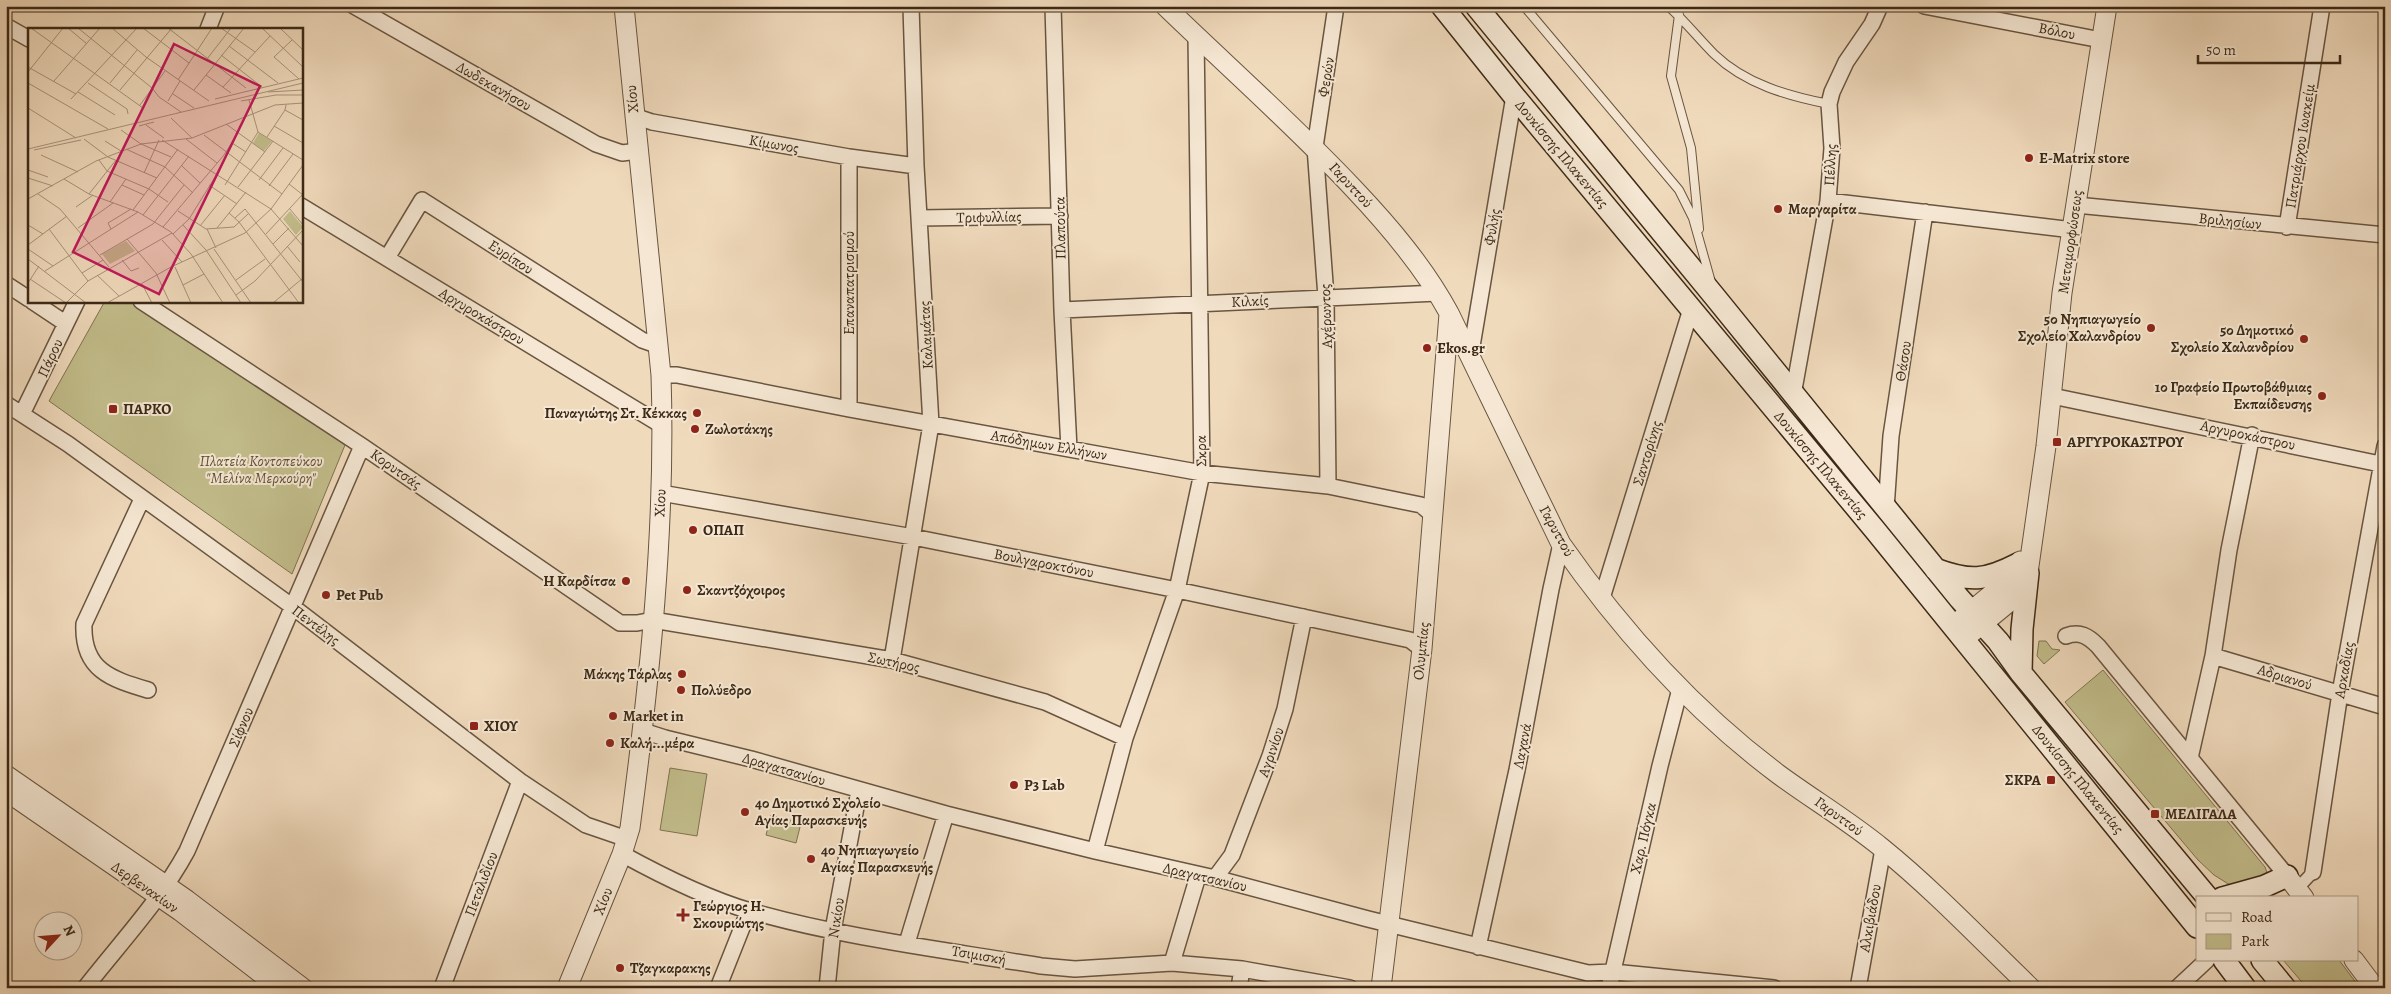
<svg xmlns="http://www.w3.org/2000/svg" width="2391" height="994" font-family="Alegreya,serif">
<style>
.green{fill:#c2bd8b;stroke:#7f7350}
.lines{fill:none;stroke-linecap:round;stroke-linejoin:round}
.service-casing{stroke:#695540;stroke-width:10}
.pedestrian-casing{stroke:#695540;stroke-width:14}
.minor-casing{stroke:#695540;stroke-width:18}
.tertiary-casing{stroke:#695540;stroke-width:21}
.secondary-casing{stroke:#3c2916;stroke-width:24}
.service{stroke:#f5e7d3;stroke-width:8}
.pedestrian{stroke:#f5e7d3;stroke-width:11}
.minor{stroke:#f5e7d3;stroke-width:15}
.tertiary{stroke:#f5e7d3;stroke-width:19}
.secondary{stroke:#f5e7d3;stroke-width:21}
.poi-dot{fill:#8f2418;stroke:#f5e7d3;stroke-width:2}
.labels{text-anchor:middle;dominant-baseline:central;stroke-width:4;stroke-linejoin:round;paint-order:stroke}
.street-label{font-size:15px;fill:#3c2916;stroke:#f5e7d3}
.poi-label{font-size:15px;font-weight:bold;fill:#3c2916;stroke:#f5e7d3;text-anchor:start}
.park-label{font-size:15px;font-style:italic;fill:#5e4e33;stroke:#f5e7d3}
.inset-road{fill:none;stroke:#a8937a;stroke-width:1}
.view{fill:#c2185b;fill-opacity:0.15;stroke:#c2185b;stroke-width:2.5}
.inset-edge{fill:none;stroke:#3c2916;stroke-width:2.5}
</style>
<rect width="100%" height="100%" fill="#f0dabc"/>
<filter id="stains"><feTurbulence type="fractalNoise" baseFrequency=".004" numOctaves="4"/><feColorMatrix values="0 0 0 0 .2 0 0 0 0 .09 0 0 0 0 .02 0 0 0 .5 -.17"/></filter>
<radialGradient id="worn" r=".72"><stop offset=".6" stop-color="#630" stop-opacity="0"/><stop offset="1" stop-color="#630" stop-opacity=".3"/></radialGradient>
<path class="green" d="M105,301H134L345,445L292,574L49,401Z
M2039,641H2046L2052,649L2060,650L2044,664L2037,656Z
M2103,670L2265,867L2268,875L2230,885L2214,875L2198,860L2065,702Z
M670,768L707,774L697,836L660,830Z
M771,815L801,823L796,843L766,835Z
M2283,960H2339L2360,988H2307Z"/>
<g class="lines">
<g class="service-casing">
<path id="service" d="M1524,6L1679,190L1693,218L1711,282
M1668,6C1685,21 1698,38 1714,54C1745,84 1788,96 1829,104
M1679,15L1671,76L1691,148L1699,229"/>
</g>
<g class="pedestrian-casing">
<path id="pedestrian" d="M2297,889L2313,872"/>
</g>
<g class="minor-casing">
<path id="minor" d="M354,6L596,144L622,153L638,151
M1053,6L1062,310L1069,449
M1924,6L2101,40
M6,26L29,39
M208,29L217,6
M634,116L652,122L849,157L916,166
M849,157V409
M1828,201L2073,230
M2076,205L2385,235
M301,206L663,426
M919,218L1060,216
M2287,227L2322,6
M387,258L422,200L642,340L659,346
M6,284L29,299
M32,301L65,323
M141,301L362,446L620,623H637L653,620L892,660L1045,702L1125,738
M1062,310L1438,293
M1470,358L1514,96
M661,375H677L849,409L1202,473L1328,486L1421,505L1434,516
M1793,395L1828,201L1832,148L1829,104L1832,92L1846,62L1872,24L1880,6
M2052,396L2385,465
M6,404L68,444L293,607L520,781L586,825L627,839
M22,414L77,301
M1328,486L1326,297L1315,147L1336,6
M661,493L913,537L1177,590L1410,640L1422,649
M142,499L84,624C82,670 111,679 148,690
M1886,509L1891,436L1925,212
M1602,598L1691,309
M2066,636C2080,631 2088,636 2098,646L2287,876
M2213,656L2385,707
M892,660L931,424L916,166L911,6
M643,731L665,738L751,759L946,814L1095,851L1215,878L1368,919L1588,973L1613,972L1774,988
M2190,758L2213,656L2229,550L2252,435
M1095,851L1125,738L1177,590L1202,473L1196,36
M622,854C662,876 706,898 750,911C845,938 945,950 1041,966L1075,969L1172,963L1242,969L1350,988
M2313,872L2340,693L2385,446
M1215,878L1232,855L1270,756L1285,709L1304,617
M907,943L946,814
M1478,947L1517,770L1551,589L1561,544
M1172,963L1198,876
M85,988C120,943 160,901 187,851L362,446
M442,988L520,781
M718,988L749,910
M827,988L833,930L859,791
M1239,988L1242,969
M1609,988L1660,766L1680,689
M1858,988L1883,849
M2177,988L2207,960"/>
</g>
<g class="tertiary-casing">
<path id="tertiary" d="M1165,6C1228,67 1294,125 1354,189C1390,227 1424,267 1449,313L1561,544C1621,630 1694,711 1778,774C1812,799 1849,821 1882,848C1935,891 1982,941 2031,988
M1960,620L2005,583L2020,561
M1964,639L2019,594L2028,573L2046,446L2062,293L2107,6
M6,775L187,900L303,988
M6,791L180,911L280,988
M2287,876L2304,898
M2354,960L2375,988
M567,988L622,854L630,828C650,678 666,526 661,375L624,6
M1381,988L1422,649L1449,314"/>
</g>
<g class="secondary-casing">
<path id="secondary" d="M1442,6L1514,96L1875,530L2197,927
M1476,6L1715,297L1959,598L1998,641L2021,673L2208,898
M1935,569C1970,582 1985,581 2018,564
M2021,673L2022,629L2028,573
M2222,898L2265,886L2287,876
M2224,960L2245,988
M2262,960L2285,988"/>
</g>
<use href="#service" class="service"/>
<use href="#pedestrian" class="pedestrian"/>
<use href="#minor" class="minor"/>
<use href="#tertiary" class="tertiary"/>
<use href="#secondary" class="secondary"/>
</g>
<g class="poi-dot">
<circle cx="2029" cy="158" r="5"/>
<circle cx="1778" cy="209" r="5"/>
<circle cx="2151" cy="328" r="5"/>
<circle cx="2304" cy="339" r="5"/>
<circle cx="1427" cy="348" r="5"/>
<circle cx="2322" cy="396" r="5"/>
<rect x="108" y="404" width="10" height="10" rx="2.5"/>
<circle cx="697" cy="413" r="5"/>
<circle cx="695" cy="429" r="5"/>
<rect x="2052" y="437" width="10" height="10" rx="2.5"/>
<circle cx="693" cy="530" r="5"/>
<circle cx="626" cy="581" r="5"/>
<circle cx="687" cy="590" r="5"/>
<circle cx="326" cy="595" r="5"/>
<circle cx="682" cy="674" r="5"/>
<circle cx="681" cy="690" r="5"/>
<circle cx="613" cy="716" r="5"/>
<rect x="469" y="721" width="10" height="10" rx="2.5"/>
<circle cx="610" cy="743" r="5"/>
<rect x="2046" y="775" width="10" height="10" rx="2.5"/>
<circle cx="1014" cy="785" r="5"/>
<circle cx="745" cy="812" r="5"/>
<rect x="2150" y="809" width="10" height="10" rx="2.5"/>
<circle cx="811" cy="859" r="5"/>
<path d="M680.5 907.5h5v5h5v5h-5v5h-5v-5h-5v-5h5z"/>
<circle cx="620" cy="968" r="5"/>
</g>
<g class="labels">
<g class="street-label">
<text transform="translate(2057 31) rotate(11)">Βόλου</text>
<text transform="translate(1326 77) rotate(-81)">Φερών</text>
<text transform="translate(494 86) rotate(30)">Δωδεκανήσου</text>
<text transform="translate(632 99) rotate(-95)">Χίου</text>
<text transform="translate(774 144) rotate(10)">Κίμωνος</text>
<text transform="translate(2300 146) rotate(-81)">Πατριάρχου Ιωακείμ</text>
<text transform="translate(1562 154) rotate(50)">Δουκίσσης Πλακεντίας</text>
<text transform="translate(1830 165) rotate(-87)">Πέλλης</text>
<text transform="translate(1351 185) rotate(47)">Γαρυττού</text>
<text transform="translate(989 217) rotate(-1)">Τριφυλλίας</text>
<text transform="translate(2230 221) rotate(6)">Βριλησίων</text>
<text transform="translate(1492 227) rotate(-80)">Φυλής</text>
<text transform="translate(1060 228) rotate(-91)">Πλαπούτα</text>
<text transform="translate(2070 242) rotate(-82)">Μεταμορφώσεως</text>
<text transform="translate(511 257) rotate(33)">Ευρίπου</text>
<text transform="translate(849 283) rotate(-90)">Επαναπατρισμού</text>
<text transform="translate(1250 301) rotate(-3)">Κιλκίς</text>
<text transform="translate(482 316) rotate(31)">Αργυροκάστρου</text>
<text transform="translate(1326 316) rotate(-92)">Αχέρωντος</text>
<text transform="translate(926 335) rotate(-93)">Καλαμάτας</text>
<text transform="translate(50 358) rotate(-65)">Πάρου</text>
<text transform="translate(1903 361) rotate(-81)">Θάσου</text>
<text transform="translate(2248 435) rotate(12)">Αργυροκάστρου</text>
<text transform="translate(1049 445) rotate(10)">Απόδημων Ελλήνων</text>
<text transform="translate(1201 451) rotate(-91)">Σκρα</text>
<text transform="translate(1647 453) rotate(-73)">Σαντορίνης</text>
<text transform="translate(1821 465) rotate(50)">Δουκίσσης Πλακεντίας</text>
<text transform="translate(396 469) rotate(35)">Κορυτσάς</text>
<text transform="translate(660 503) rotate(-87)">Χίου</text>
<text transform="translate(1557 531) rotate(61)">Γαρυττού</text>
<text transform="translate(1044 563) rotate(11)">Βουλγαροκτόνου</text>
<text transform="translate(316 625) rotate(37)">Πεντέλης</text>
<text transform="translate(1421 651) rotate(-84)">Ολυμπίας</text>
<text transform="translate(894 662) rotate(12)">Σωτήρος</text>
<text transform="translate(2344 670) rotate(-80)">Αρκαδίας</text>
<text transform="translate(2285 677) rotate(17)">Αδριανού</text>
<text transform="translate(241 727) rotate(-67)">Σίφνου</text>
<text transform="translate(1522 746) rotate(-79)">Λαχανά</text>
<text transform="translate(1271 752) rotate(-71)">Αγρινίου</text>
<text transform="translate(784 769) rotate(16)">Δραγατσανίου</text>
<text transform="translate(2078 779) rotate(51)">Δουκίσσης Πλακεντίας</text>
<text transform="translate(1839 816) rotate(36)">Γαρυττού</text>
<text transform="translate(1643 838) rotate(-77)">Χαρ. Πόγκα</text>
<text transform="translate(1205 877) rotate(13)">Δραγατσανίου</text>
<text transform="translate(481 884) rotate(-69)">Πεταλιδίου</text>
<text transform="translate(145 887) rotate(35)">Δερβενακίων</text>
<text transform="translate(603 901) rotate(-68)">Χίου</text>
<text transform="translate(836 918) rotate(-81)">Νικίου</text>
<text transform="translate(1870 918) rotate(-80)">Αλκιβιάδου</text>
<text transform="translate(979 955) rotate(10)">Τσιμισκή</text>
</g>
<g class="poi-label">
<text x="2039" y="158">E-Matrix store</text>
<text x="1788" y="209">Μαργαρίτα</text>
<text x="2141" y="319" text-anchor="end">5ο Νηπιαγωγείο<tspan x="2141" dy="17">Σχολείο Χαλανδρίου</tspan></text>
<text x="2294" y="330" text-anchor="end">5ο Δημοτικό<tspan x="2294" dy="17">Σχολείο Χαλανδρίου</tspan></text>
<text x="1437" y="348">Ekos.gr</text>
<text x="2312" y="387" text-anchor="end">1ο Γραφείο Πρωτοβάθμιας<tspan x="2312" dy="17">Εκπαίδευσης</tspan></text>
<text x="123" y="409">ΠΑΡΚΟ</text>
<text x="687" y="413" text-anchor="end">Παναγιώτης Στ. Κέκκας</text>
<text x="705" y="429">Ζωλοτάκης</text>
<text x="2067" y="442">ΑΡΓΥΡΟΚΑΣΤΡΟΥ</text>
<text x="703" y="530">ΟΠΑΠ</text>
<text x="616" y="581" text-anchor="end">Η Καρδίτσα</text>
<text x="697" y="590">Σκαντζόχοιρος</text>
<text x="336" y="595">Pet Pub</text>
<text x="672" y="674" text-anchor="end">Μάκης Τάρλας</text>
<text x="691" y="690">Πολύεδρο</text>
<text x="623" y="716">Market in</text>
<text x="484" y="726">ΧΙΟΥ</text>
<text x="620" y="743">Καλή...μέρα</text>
<text x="2041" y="780" text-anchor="end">ΣΚΡΑ</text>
<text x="1024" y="785">P3 Lab</text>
<text x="755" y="803">4ο Δημοτικό Σχολείο<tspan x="755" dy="17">Αγίας Παρασκευής</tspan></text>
<text x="2165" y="814">ΜΕΛΙΓΑΛΑ</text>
<text x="821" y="850">4ο Νηπιαγωγείο<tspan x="821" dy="17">Αγίας Παρασκευής</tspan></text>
<text x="693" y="906">Γεώργιος Η.<tspan x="693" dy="17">Σκουριώτης</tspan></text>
<text x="630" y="968">Τζαγκαρακης</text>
</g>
<g class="park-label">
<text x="261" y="461">Πλατεία Κοντοπεύκου<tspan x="261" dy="17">"Μελίνα Μερκούρη"</tspan></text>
</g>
</g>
<g transform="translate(28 28)">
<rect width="275" height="275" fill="#f0dabc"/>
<path d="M231,105L244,113L236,123L225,115ZM262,183L275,199L268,207L255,191ZM98,213L107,223L82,236L74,226Z" fill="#c2bd8b"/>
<path class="inset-road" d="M3,0L115,80M40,0L59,16M50,0L124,60L131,69L153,84M84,0L118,29L181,73M115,0L161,35M140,0L218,60M193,0L227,24M234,0L275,39M252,0L275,22M264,12L246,29L271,51M201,18L250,55M193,27L234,59M179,31L203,0M0,39L48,66M0,44L35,0M178,47L203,65M150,52L184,0M26,53L72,0M0,55L80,101M60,55L99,81L100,86M82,55L109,22M195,59L242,8M92,62L144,0M166,62L216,0M50,64L87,87M240,64L275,62M145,66L166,80M43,71L109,0M187,71L275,50M221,72L230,104M140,73L152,53M213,73L248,67H275M112,77L137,43M258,77L257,82L275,92M0,80L48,110M143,90L164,110M198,96L237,124M118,97L136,110M111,98L126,94M246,98L275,115M93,102L113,116L143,129M230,104L275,132M176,107L254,166M239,109L257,82M56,111L80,129L129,150M158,111L189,135M134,112L243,181L275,218M77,113L93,123M204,115L218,124M0,121L275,55M98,121L137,139L165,165M6,122L53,112M13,127L50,144M71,132L79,143L121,161L140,174M153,137L172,155M0,142L20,149M116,145L131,112M0,150L25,158M36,151L61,166L110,184L143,204L163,226L195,275M231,152L255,120M261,156L275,167M94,157L116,167M181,157L209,176M197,157L230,104M241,158L265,126M210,159L245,113M10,166L32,181L81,239M61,166L88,132M0,171L68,133L113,116L164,110L247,77L275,75M82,174L98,151M48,179L65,167M262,181L275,197M105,182L150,121M150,183L178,201L206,199L220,186M201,185L211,194L271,275M115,187L161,128M207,190L217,181L275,254M0,197L15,206M155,197L178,222L213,275M172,198L197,167M135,199L196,127L210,105M50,200L85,175M189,200L218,164M21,201L60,253M83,201L80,195L103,181M179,201L188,220M145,206L161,191L189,146M238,206L275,166M99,211L128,245L142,275M134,212L154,234M245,216L261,200M0,217L39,188M259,218L272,234M0,221L25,238M186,221L223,275M72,227L125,196L156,157M0,231L58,275M94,232L103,243L111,240M147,239L163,275M17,243L110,184M54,245L75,232M69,247L91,268M2,251L38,275M208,252L237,231M0,255L11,238M114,256L124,275M155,257L176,246M208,267L227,253L275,202M38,275L60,253L144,205M79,275L143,239L217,205L243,181L275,137M245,275L275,250"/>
<path class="view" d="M146,16L232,58L131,266L45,224Z"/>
<rect width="275" height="275" class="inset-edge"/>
</g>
<rect width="2391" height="994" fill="none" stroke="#f0dabc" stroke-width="25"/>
<rect x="8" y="8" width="2376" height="979" fill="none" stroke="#3c2916" stroke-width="2.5"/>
<rect x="12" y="12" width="2366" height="969" fill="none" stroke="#3c2916"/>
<rect x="2196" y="896" width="162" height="65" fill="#f5e7d3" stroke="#ab9b87"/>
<rect x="2206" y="913" width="25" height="8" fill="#f5e7d3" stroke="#ab9b87"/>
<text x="2241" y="922" font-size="15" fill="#3c2916">Road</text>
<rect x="2206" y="934" width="25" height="15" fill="#c2bd8b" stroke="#ab9b87"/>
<text x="2241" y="946" font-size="15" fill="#3c2916">Park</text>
<g transform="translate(58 936) rotate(64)"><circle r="24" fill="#f5e7d3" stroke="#ab9b87"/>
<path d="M0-4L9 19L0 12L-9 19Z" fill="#8f2418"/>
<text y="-8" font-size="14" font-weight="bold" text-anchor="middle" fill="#3c2916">N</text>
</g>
<path d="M2198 55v8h142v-8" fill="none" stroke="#3c2916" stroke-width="2.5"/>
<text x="2206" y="55" font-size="15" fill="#3c2916" stroke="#f5e7d3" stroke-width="4" paint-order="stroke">50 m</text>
<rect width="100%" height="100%" filter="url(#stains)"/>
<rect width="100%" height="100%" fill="url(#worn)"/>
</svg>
